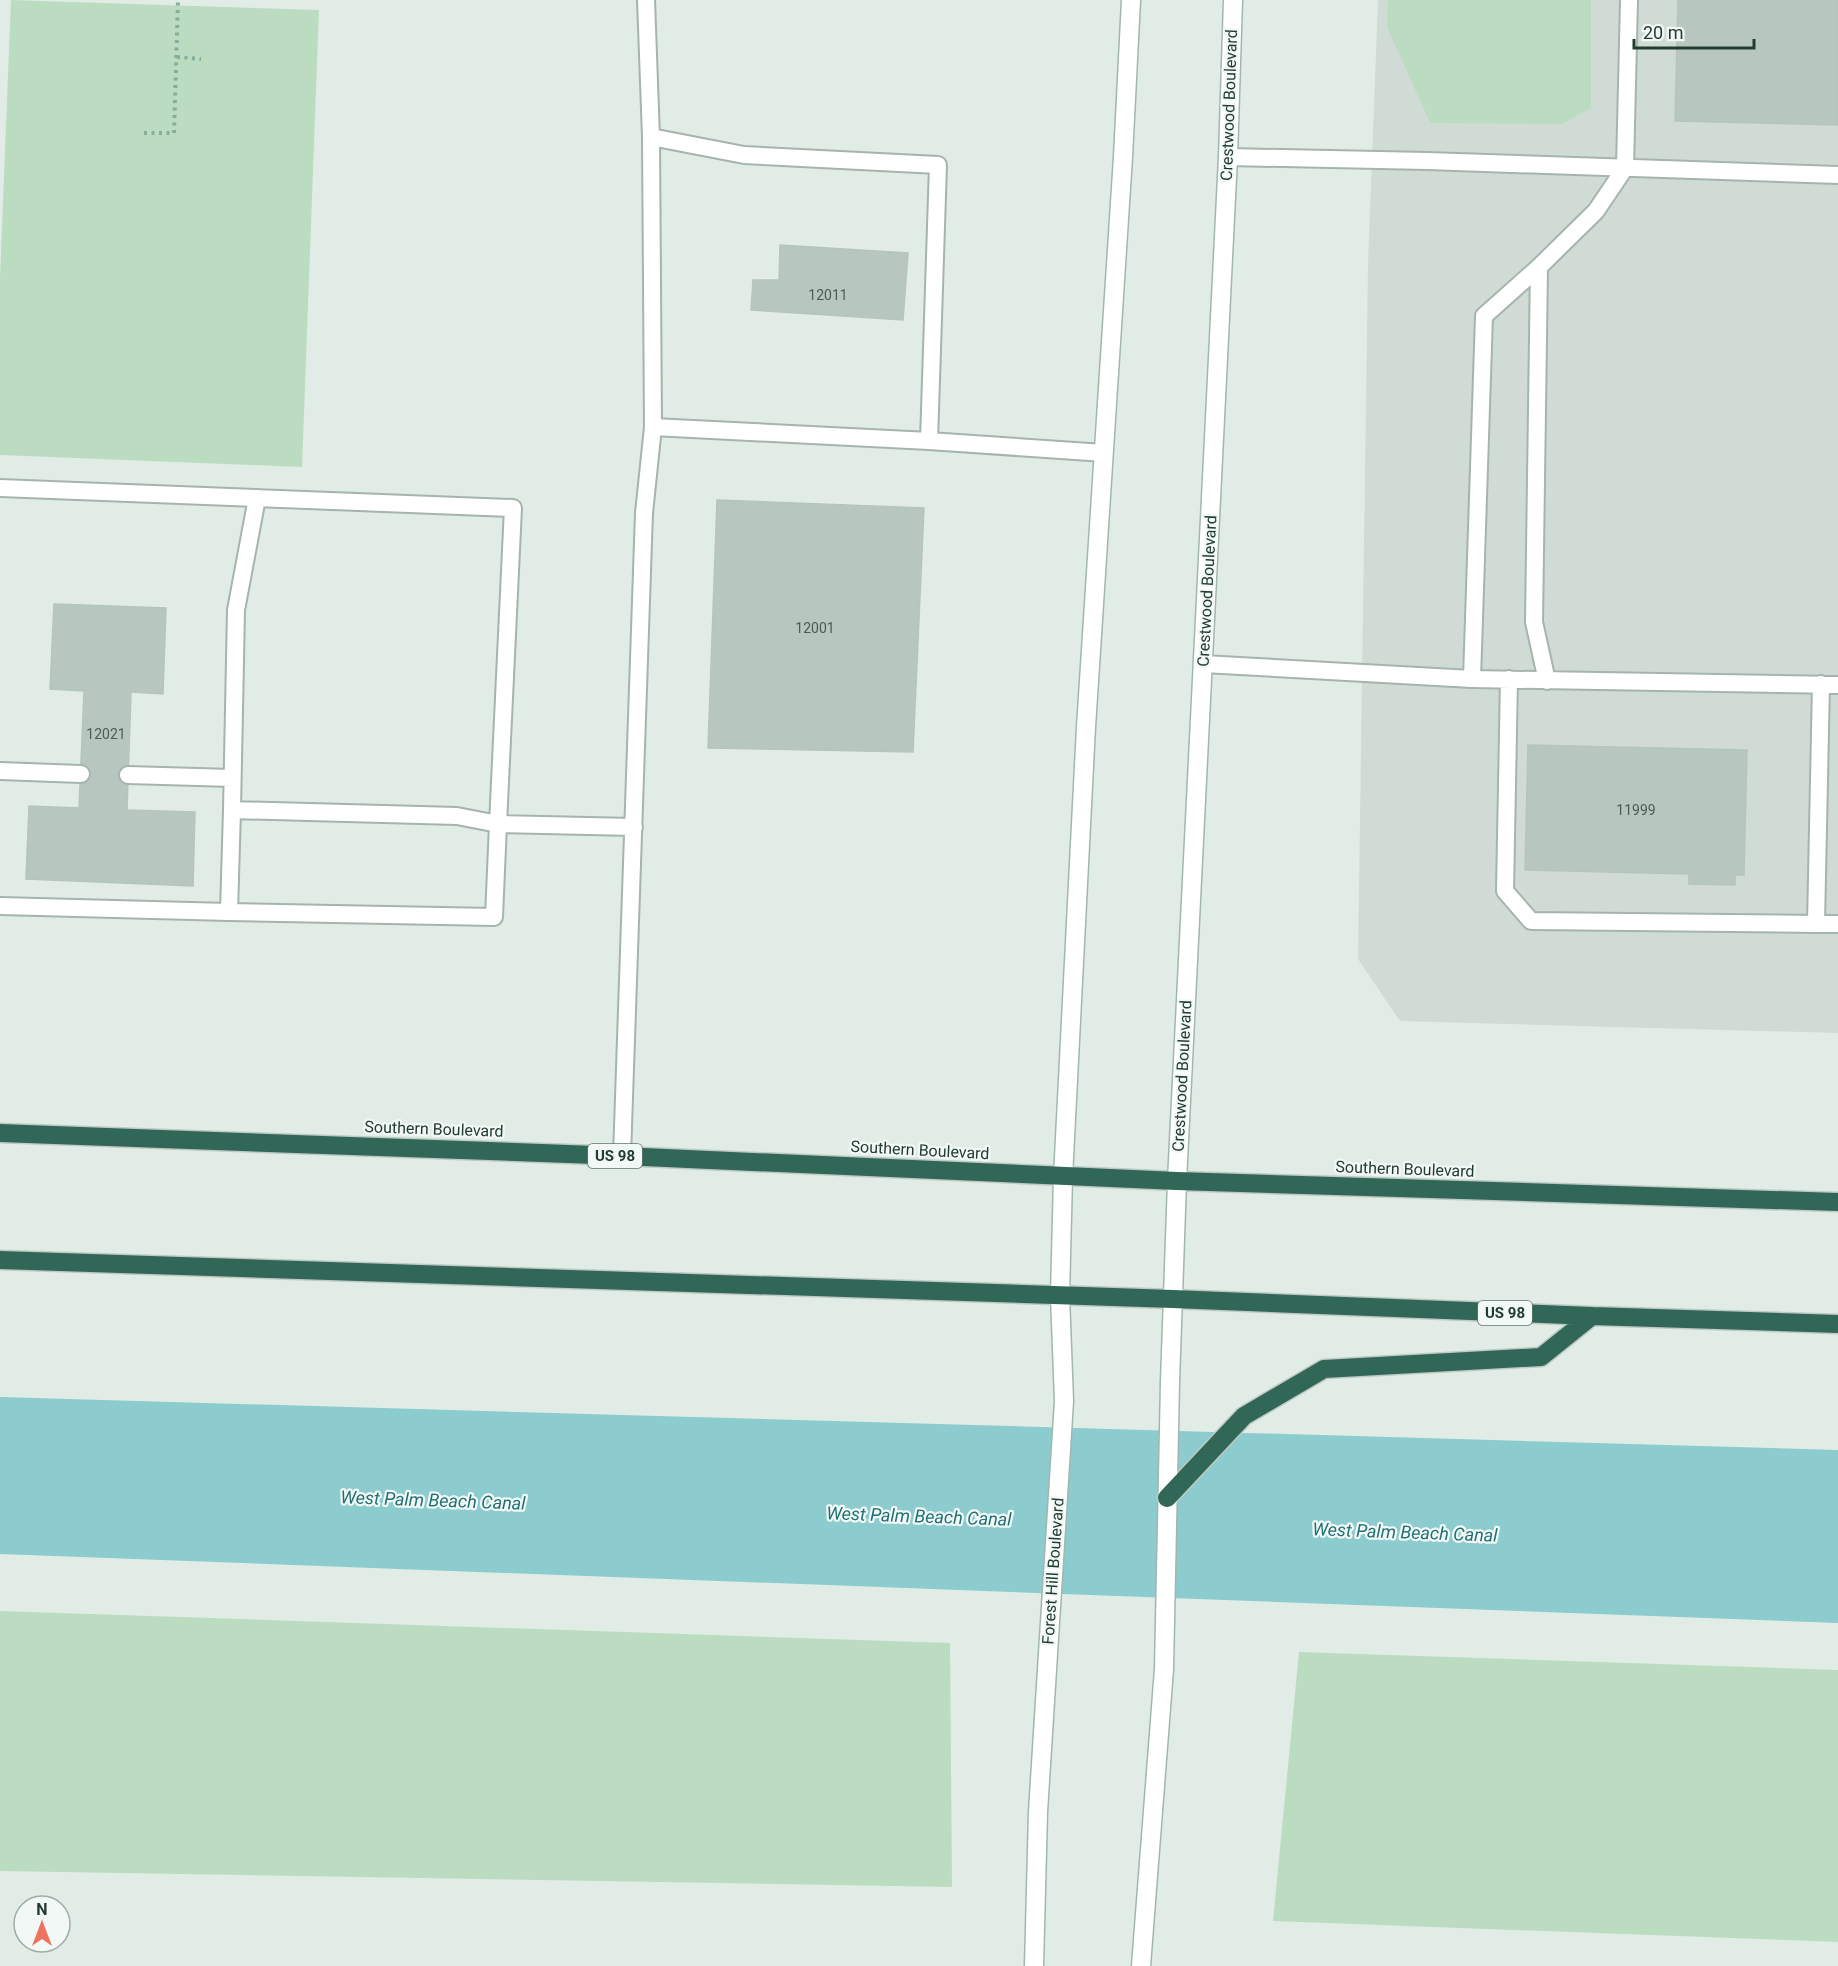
<svg xmlns="http://www.w3.org/2000/svg" width="1838" height="1966" font-family="Roboto,sans-serif">
<style>
.built{fill:#d0dbd5}
.green{fill:#bcdcc1}
.water{fill:#8ccbce}
.building{fill:#b7c6bf;stroke:#b5c5bc;stroke-width:1.5}
.lines{fill:none;stroke-linecap:round;stroke-linejoin:round}
.lane-casing{stroke:#a5b4ac;stroke-width:20}
.secondary-casing{stroke:#a1b7ad;stroke-width:21}
.highway-casing{stroke:#c1c8c6;stroke-width:21}
.path{stroke:#84ae9c;stroke-width:4;stroke-dasharray:3 4.5;stroke-linecap:butt}
.lane{stroke:#fff;stroke-width:16}
.secondary{stroke:#fff;stroke-width:18}
.highway{stroke:#306756;stroke-width:18}
.labels{text-anchor:middle;dominant-baseline:central;stroke-width:4.5;stroke-linejoin:round;paint-order:stroke}
.number-label{font-size:14px;fill:#485e55}
.shield{fill:#f2f8f5;stroke:#61746c;stroke-width:1.5}
.shield-label{font-size:15px;font-weight:bold;fill:#233c32}
.street-label{font-size:16px;fill:#233c32;stroke:#f2f8f5}
.water-label{font-size:18px;font-style:italic;fill:#1f7075;stroke:#f2f8f5}
</style>
<rect width="100%" height="100%" fill="#e2ece6"/>
<path class="built" d="M1378,0H1838V1033L1400,1021L1358,959L1368,265Z"/>
<path class="green" d="M11,0L319,10L302,467L0,455V278Z
M1388,0H1591V108L1563,124L1430,123L1387,27Z
M0,1611L950,1643L952,1887L0,1871Z
M1299,1652L1838,1670V1942L1273,1921Z"/>
<path class="water" d="M0,1397L1838,1450V1623L0,1554Z"/>
<path class="building" d="M1678,0H1838V125L1675,121Z
M780,245L908,253L903,320L751,310L753,280H779Z
M717,500L924,508L913,752L708,748Z
M54,604L166,608L163,694L131,692L127,810L195,812L193,886L26,879L29,806L79,808L84,691L50,689Z
M1528,745L1747,750L1744,875H1735V885L1689,884V874L1525,870Z"/>
<g class="lines">
<g class="lane-casing">
<path id="lane" d="M651,137L744,155L938,165L929,441L653,427
M1228,157L1427,161L1838,175
M1539,267L1534,622L1547,681
M929,441L1104,453
M0,488L513,508L498,824L634,827
M1203,664L1472,679L1838,685
M1472,679L1484,316L1539,267L1596,211L1625,168L1629,0
M1509,679L1505,891L1531,921L1816,924L1821,684
M0,771L81,774
M128,775L232,778
M232,810L229,912L494,917L498,824L457,816L232,810L236,610L257,498
M0,906L229,912
M1816,924H1838
M622,1156L644,513L653,427L651,137L646,0"/>
</g>
<g class="secondary-casing">
<path id="secondary" d="M1034,1966L1038,1812L1064,1401L1060,1296L1063,1177L1086,727L1123,157L1131,0
M1141,1966L1164,1669L1170,1382L1177,1181L1228,157L1233,0"/>
</g>
<g class="highway-casing">
<path id="highway" d="M0,1133L622,1156L1177,1181L1838,1202
M0,1260L1173,1299L1592,1316L1838,1324
M1167,1498L1244,1416L1324,1369L1541,1357L1592,1316"/>
</g>
<path class="path" d="M177,57L201,59
M144,133H174L178,0"/>
<use href="#lane" class="lane"/>
<use href="#secondary" class="secondary"/>
<use href="#highway" class="highway"/>
</g>
<g class="labels">
<g class="number-label">
<text x="828" y="295">12011</text>
<text x="815" y="628">12001</text>
<text x="106" y="734">12021</text>
<text x="1636" y="810">11999</text>
</g>
<g class="shield">
<rect x="588" y="1144" width="54" height="24" rx="4.5"/>
<rect x="1478" y="1301" width="54" height="24" rx="4.5"/>
</g>
<g class="shield-label">
<text x="615" y="1156">US 98</text>
<text x="1505" y="1313">US 98</text>
</g>
<g class="street-label">
<text transform="translate(1229 105) rotate(-88)">Crestwood Boulevard</text>
<text transform="translate(1207 591) rotate(-87)">Crestwood Boulevard</text>
<text transform="translate(1182 1076) rotate(-87)">Crestwood Boulevard</text>
<text transform="translate(434 1129) rotate(2)">Southern Boulevard</text>
<text transform="translate(920 1150) rotate(3)">Southern Boulevard</text>
<text transform="translate(1405 1169) rotate(2)">Southern Boulevard</text>
<text transform="translate(1053 1571) rotate(-86)">Forest Hill Boulevard</text>
</g>
<g class="water-label">
<text transform="translate(433 1500) rotate(2)">West Palm Beach Canal</text>
<text transform="translate(919 1516) rotate(2)">West Palm Beach Canal</text>
<text transform="translate(1405 1532) rotate(2)">West Palm Beach Canal</text>
</g>
</g>
<g transform="translate(42 1924)"><circle r="28" fill="#f2f8f5" stroke="#9fada7" stroke-width="1.5"/>
<path d="M0-4.5L10 22L0 15L-10 22Z" fill="#ec735f"/>
<text y="-9" font-size="16" font-weight="bold" text-anchor="middle" fill="#233c32">N</text>
</g>
<path d="M1634 39v9h120v-9" fill="none" stroke="#233c32" stroke-width="3"/>
<text x="1643" y="39" font-size="18" fill="#233c32" stroke="#f2f8f5" stroke-width="4.5" paint-order="stroke">20 m</text>
</svg>
